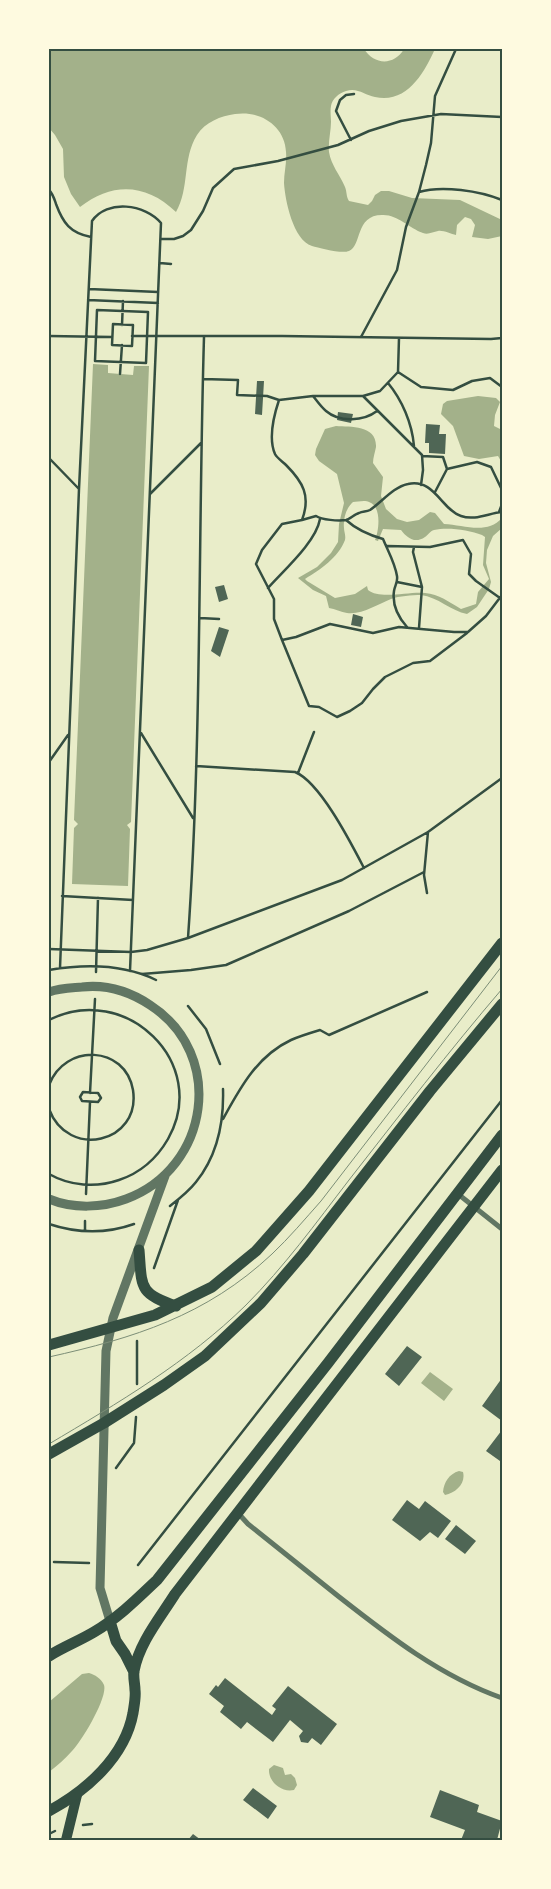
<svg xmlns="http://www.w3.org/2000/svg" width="551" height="1889" font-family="Jost,sans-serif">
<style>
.water{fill:#a3b18a;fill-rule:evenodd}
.building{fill:#4f6655}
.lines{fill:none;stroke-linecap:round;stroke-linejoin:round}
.path{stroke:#344e41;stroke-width:2.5}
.minor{stroke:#617663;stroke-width:5}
.tertiary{stroke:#617663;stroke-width:9}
.secondary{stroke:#344e41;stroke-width:10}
.primary{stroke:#344e41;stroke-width:11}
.tram{stroke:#7c8e77;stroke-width:1}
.neatline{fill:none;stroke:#344e41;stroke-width:2}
</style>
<rect width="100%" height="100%" fill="#e9edc9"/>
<path class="water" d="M49,49H364C374,65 394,66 404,49H435C424,73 407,104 375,97C365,95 357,87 346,91C339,93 332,99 331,106C330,111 331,117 331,122C331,131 328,142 329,152C331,165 340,175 345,187C347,192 346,196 349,201L368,205L372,201L375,195L381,191H389L412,198L460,200L502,220V236L488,239L472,237L475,225L471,219L465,217L457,225L456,235C451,234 443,230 438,231C433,232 428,235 423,233C409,228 397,214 382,215C355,215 362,246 349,251C342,254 319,248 312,246C293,240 285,200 284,183C284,173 287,162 286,152C285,126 260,110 235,114C221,116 205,122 197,135C182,159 190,188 176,212C146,183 112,182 80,207L71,194L64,177L63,149L55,135L49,128Z
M93,364L108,365V373L133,375L134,366H149L131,822L127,825L130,829L128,886L72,884L74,828L78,824L74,820Z
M478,396L496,398L500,402L495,415L494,426L502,430V463L498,456L479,459L464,456L453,426L441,414L443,404L447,401Z
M336,426C351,427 377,425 376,447C375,452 373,458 373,463L383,477L381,496L386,509L397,519L407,522L419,520L430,512L435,513L444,524C464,525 487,535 502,518V528L493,536L487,550L486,563L491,582L489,589L477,607L467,614C451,611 438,597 421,595C412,595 399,596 391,599C378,604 362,615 347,613C341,612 335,609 329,608L326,596L313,590L298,578L317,567L331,553L338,542L339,524L344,503L337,474L319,461L315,455L316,449L325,429ZM353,502C357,502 365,500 369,502C382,506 379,531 375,540L378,541L383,529L401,530C407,538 415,544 425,537C428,535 430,531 434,530C448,527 469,530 482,535L485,537L483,565L489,579L478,592L476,604L461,609C449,602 439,594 425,593C410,591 380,600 368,590L367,586L355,594L335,598L307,581L305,579C321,569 338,558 345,540C346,535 344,532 344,528C343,519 346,508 353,502Z
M430,1372L453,1389L444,1401L421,1383Z
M459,1471L463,1472C466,1483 456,1493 445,1495L443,1492C444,1482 449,1474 459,1471Z
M89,1673C95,1675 101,1678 104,1685C108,1697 82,1741 72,1751C65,1759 57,1766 49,1772V1702L82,1674Z
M274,1765L283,1768L285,1775L291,1774L295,1778L297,1785L294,1790C281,1793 268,1781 269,1769Z"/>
<path class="building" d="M257,381H264L262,415L255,414Z
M338,412L353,414L351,423L337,420Z
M426,424L440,425L439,434H446L445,454L429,453V443H425Z
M224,585L228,599L219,602L215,587Z
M353,614L363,617L361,627L351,625Z
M219,627L229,630L220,657L211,651Z
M407,1346L422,1357L399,1386L385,1374Z
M502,1378V1421L482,1406Z
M502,1430V1459L500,1461L486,1451Z
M407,1500L419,1509L425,1501L451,1521L438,1538L430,1532L420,1541L392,1520Z
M456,1525L476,1541L465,1554L445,1539Z
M225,1678L272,1715L276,1709L272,1706L288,1686L337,1724L321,1745L312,1738L308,1743L301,1742L299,1736L303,1731L290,1720L273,1742L247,1722L241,1729L220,1712L224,1706L209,1694L216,1685L218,1687Z
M253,1788L277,1806L268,1819L243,1800Z
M440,1790L479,1805L477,1812L502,1821L497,1840H461L465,1830L430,1817Z
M193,1834L201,1840H188Z"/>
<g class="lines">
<path class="path" d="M351,140L336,111L340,100L346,95L354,94
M49,190C53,194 54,198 56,204C63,223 70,233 91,237
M419,192C442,185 480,191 502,200
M161,239H174L183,236L191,230L203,211L213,188L234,169L278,161L338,145L369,131L401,121L441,114L502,117
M160,263L171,264
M89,289L158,292
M88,300L158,303
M97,310L148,312L146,363L95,361Z
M113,324L133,325L132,346L112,345Z
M122,325L123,301
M49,336L112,337
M132,336H282L491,339L502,338
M361,337L397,270L406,227L419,192L426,165L431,143L435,96L456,49
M399,338L398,372L380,391L363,396H313L279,400C274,415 268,438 275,454C277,458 283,462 286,465C303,482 311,496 302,520L282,524L262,550L256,564L274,599V619L282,640L296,637L330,624L373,633L399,627L454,632H468L486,616L502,595
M398,372L421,387L453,390L472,381L490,378L502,387
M120,374L122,345
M203,379L238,380L237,395L267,396L279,400
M388,383C402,400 412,423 414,446
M313,396C317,401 321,407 326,411C340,423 364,421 377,411
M363,396L422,455L423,470L421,485
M422,456L443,457L447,469
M49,458L79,489
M435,492L447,469L477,462L491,467L502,490
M150,494L201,443
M499,512L502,504
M302,520L316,516C322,520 338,521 346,520C350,519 355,514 359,513C363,511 366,512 370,510C382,502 393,487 408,484C434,478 442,510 461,516C475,521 489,513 502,512
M346,520C357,530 369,535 383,539C388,551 395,563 397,576C398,582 395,585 394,591C392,605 398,617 407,627
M387,546L430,547L463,540L471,554L469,574L476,581L500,598
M414,547L413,552L422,587
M397,582L422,587L419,628
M268,588C284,570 316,542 320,519
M200,618L219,619
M282,640L309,706L319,707L337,717L350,711L362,703L373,689L385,677L413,663L430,661L467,633
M141,733L193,818
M49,762L68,735
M196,766L295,772C320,782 351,843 364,868
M298,773L314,732
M427,893L424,875L428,832
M62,896L133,900
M188,938C202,738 198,538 204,337
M49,949L131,952L147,950L188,938L342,880L428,832L502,778
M60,968L79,489L92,221C107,199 145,204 161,223L130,971
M49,970C85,964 123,964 156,980
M96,972L98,898
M142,974L191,970L226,965L349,911L424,872
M188,1006L206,1029L220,1064
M49,1020C125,981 211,1063 168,1139C157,1158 140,1173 119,1180C96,1188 70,1186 49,1174
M49,1085C65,1043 125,1045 133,1090C141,1143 68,1160 49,1109
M83,1092L98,1093L101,1098L98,1102L82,1101L80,1097Z
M90,1093L95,999
M223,1119C240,1088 257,1056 291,1040C300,1036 310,1033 320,1030L329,1035L427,992
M86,1194L90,1102
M170,1206C179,1199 189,1191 196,1182C217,1156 224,1122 223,1089
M49,1224C76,1233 106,1234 134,1224
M85,1231V1221
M154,1268L178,1200
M137,1384V1341
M116,1468L134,1443L136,1417
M54,1562L89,1563
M138,1565L502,1100
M83,1825L92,1824
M49,1834L55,1831"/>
<path class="minor" d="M458,1194L502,1229
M238,1513L248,1524C278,1548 308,1572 338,1596C389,1636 440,1676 502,1698"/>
<path class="tertiary" d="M49,992C60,988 71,988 82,987C108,984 129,991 150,1005C226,1054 210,1168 126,1199C102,1208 73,1209 49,1199
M110,1621L100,1588L106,1351L113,1318L165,1176"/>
<path class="secondary" d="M66,1840L77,1795"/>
<path class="primary" d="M139,1250C142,1286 138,1294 176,1306
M49,1345L155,1315L212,1287L256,1251L309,1191L502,943
M49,1454L104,1423L164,1385L205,1356L261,1303L303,1254L430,1091L502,1004
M110,1621L116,1641L125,1654L134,1672
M49,1656C63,1647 79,1641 94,1632C118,1618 137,1599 157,1580L328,1363L502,1135
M49,1811C86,1791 125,1757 133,1713C134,1706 136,1697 135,1690C135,1684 133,1677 134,1671C139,1643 160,1618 175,1594L502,1170"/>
<path class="tram" d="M49,1357C134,1338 206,1316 272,1254C289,1238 305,1219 321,1201L502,966
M49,1444C118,1403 188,1362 246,1305C284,1267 316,1223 349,1180C399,1116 449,1051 502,989"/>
</g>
<rect width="551" height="1889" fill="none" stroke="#fefae0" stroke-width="100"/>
<rect x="50" y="50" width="451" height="1789" class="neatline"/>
</svg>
